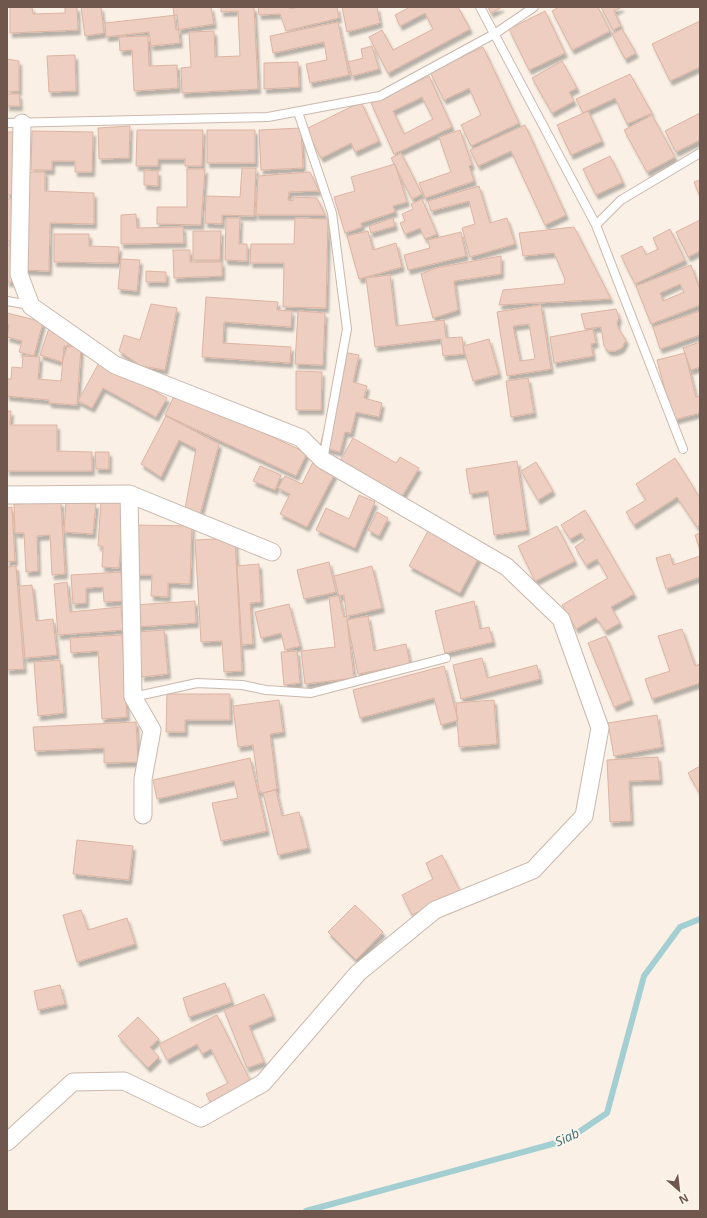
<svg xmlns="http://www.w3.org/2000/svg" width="707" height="1218" font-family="'Noto Sans',sans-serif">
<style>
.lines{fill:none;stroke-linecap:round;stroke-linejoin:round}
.stream{stroke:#a3ced2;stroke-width:6}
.building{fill:#edcec0;stroke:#ddb4a2;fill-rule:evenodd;filter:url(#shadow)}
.lane-casing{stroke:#cab8ad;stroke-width:10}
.street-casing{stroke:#cab8ad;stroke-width:19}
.lane{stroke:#fff;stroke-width:8}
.street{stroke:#fff;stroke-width:17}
.labels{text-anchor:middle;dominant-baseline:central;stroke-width:4;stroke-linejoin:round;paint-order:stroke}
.water-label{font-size:13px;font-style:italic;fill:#46767b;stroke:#fdf5eb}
</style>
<defs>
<filter id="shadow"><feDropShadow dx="2.5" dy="4.5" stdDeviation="1" flood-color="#0004"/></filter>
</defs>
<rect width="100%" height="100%" fill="#faf0e5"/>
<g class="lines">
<path class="stream" d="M306,1211L567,1140L607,1113L644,976L680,927L700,919"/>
</g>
<path class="building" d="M10,7H32L33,14L65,13V7H77L78,30L10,33Z
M81,7H101L104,33L85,36Z
M173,7H211L214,24L176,30Z
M221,7H254L258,89L182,93L181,68L191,67L189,32L214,31L215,57L240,56L238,11L221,12Z
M258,7H289L290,9L299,7H337L339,18L286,31L280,14L259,15Z
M342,7H377L380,23L347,32Z
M410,7H458L470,29L388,73L369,37L382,30L393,50L433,29L425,13L400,26L395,15Z
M488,7H502L491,13Z
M559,7H598L610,31L572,50L552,11Z
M601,7H622L614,11L621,26L613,30Z
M545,11L565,53L529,70L509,29Z
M177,15L180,43L151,46L149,32L106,37L105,23Z
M700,21V67L670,81L652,44Z
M338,22L349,75L310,83L306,64L327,60L324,42L273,53L270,36Z
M622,29L636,53L625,59L612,34Z
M148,36L149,66L177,65L178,88L134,91L132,50L120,51L119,37Z
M372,46L379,69L352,76L348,62L363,58L361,49Z
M483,47L519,123L471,146L461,125L481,115L469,88L444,100L430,72Z
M75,55L76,91L49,92L47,56Z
M7,59L19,61V91L7,92Z
M562,61L577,88L569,92L574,101L552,113L532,78Z
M298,62L299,87L264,89V63Z
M630,74L652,113L627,124L615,98L583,113L576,99Z
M429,76L452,127L394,154L371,103ZM422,97L433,119L404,134L393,111Z
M7,94H19L20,106H7Z
M361,102L379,141L355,152L351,143L321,158L306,129Z
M588,111L602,141L571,155L557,125Z
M700,113V140L676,152L665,131Z
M652,115L675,157L647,172L624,130Z
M525,125L566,215L545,225L511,151L478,166L470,150Z
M130,126L129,158L99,159L98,128Z
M301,128L303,168L261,170L259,130Z
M137,130H203L202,166H185V159H158V166H136Z
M207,130H255V163H207Z
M460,130L472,165L469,166L474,181L425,198L419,183L451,172L439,137Z
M32,131L93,132L92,172H75V161H52V170H31Z
M7,132H16L14,195H7Z
M401,153L422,194L412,199L391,158Z
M610,156L623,182L596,195L583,169Z
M395,164L407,202L393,206L395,212L361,223L362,227L345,233L334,197L355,191L351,177Z
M242,168H256L254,216L222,215V224L205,223L206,196L240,197Z
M187,169H205L201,225L157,224V207H187Z
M144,170L158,171V186L144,185Z
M26,172H45V191L94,193V224L50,223L49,271L23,270Z
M310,172L319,191L289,192L288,200L293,201V197L317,198L325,215H256L258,176Z
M700,180V197L694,182Z
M479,186L490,223L507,218L515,244L470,257L462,228L475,224L469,201L431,211L428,201Z
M7,199H13L14,241H7Z
M422,199L437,234L425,239L420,228L405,234L400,223L405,221L402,214L413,209L411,204Z
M136,214L137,228L183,227L184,243L121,244V215Z
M226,218H240L239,244H247V261L225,260Z
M295,218L328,219L326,308L283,307L284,263H250L251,244H294Z
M393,218L395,226L371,233L369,226Z
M700,220V251L688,257L676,232Z
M574,227L611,299L499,305L503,290L564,284L565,279L554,253L523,256L519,233Z
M670,229L685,260L635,284L621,256L642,246L646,255L658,249L653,238Z
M193,231H221L220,260H193Z
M368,231L373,250L396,243L402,267L359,279L347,236Z
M461,232L466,256L408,270L404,255L430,248L428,240Z
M54,234H89V246L119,247L118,263L54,262Z
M7,245H13L12,282H7Z
M173,250H190V262H222V276L174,278Z
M501,256V274L454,281L458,310L433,318L421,274L436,268Z
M121,259L140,260L137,291L118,289Z
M691,265L700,290V305L651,324L636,286ZM680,284L684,292L663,301L660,293Z
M146,271L166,272V282H146Z
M390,275L396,326L444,320L446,338L462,337L464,354L443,356L441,339L375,347L366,278Z
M206,297L278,302L277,310L292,311L291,327L224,322L223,343L291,347L290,363L202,357Z
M151,304L177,308L165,370L141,366L119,351L124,335L140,340Z
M541,305L551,369L507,376L497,312ZM529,324L535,359L520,361L513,326Z
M616,309L619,318L617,323L618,328L626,340L622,348L615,351H608L604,346L601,327L585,329L581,314Z
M298,311L325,313L323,365L295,364Z
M700,311V335L660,349L653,327Z
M7,313L43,322L34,356L19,352L22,341L7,337L9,325H7Z
M49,328L71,335L62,362L40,355Z
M593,329L596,343L591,344L593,356L554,363L550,337Z
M489,339L499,374L473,381L463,346Z
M700,342V367L691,370L683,348Z
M64,346L81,347L77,405L49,403V400L7,396V379H11L12,367L22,368L23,356L40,357L38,379L61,381Z
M343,352L359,355L353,382L367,386L364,398L382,403L379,417L356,412L351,433L345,432L340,452L320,447Z
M685,353L696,397L700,396V413L673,420L657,360Z
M100,361L167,398L156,417L103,388L92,408L78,401Z
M296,371L322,372L321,410H296Z
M528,378L534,413L511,417L506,381Z
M176,392L307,453L296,476L165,415Z
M7,411H11L10,425H57V451L92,452V471H7Z
M166,416L219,444L200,515L185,509L196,449L179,440L161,477L141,464Z
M353,438L396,463L400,457L419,468L401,498L339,463Z
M95,452H109V469H96Z
M675,458L700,498V525L697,527L677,497L634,525L626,512L646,500L636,484Z
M517,461L527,530L494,535L488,491L470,494L466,469Z
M313,462L335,473L307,527L280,514L290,494L278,488L285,476L302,484Z
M536,462L553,491L538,500L521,471Z
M260,466L281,475L275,490L253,481Z
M359,495L375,502L355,548L316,530L326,508L349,519Z
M101,501L125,503L119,568L102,567L103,546H98Z
M61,502L65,574L52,575L50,535L37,536L38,571L26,572L24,533H15L14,504Z
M66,502L96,504L93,534L64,532Z
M12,507L15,561L7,562V508Z
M585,510L634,594L611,607L620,623L605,631L596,617L576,629L562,605L608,578L597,559L586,565L575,547L585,540L581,533L570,539L561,525Z
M377,512L388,518L379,536L368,530Z
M137,525L192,526L190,584L168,583V597L151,596L152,575H136Z
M557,526L575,561L535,581L518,546Z
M428,531L479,557L460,593L409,566Z
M700,533V550L695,535Z
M235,538L242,671L224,672L222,641L201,642L195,540Z
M670,554L673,565L700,556V577L666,589L656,558Z
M329,562L336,592L304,599L297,570Z
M259,564L261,602L250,603L253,644L242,645L237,566Z
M16,566L24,669L7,670V567Z
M372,566L382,608L344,617L334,576Z
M121,572L123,601L104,602L103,587L86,588V603L73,604L71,575Z
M67,582L70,612L121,607L123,630L58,635L54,584Z
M32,585L36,621L53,619L57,655L25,658L19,586Z
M344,595L354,678L305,684L301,651L335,647L329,597Z
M195,601L196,623L135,627L134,605Z
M474,601L480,629L489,627L493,642L445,653L435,611Z
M289,604L300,646L285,650L281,633L261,638L255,612Z
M368,616L374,651L406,644L410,664L358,674L347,620Z
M682,629L695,666L700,664V683L652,699L645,679L670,671L658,636Z
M164,630L168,674L142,677L138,632Z
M122,635L127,717L102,719L98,651L71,653L70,638Z
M606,636L631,700L614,707L588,643Z
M297,651L300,683L284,685L281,652Z
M482,658L487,678L537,665L540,679L461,699L453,665Z
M60,660L64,713L38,716L34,662Z
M444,666L458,720L441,725L434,698L360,718L353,690Z
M167,694H230V720H185V732H166Z
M279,700L283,732L270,734L277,789L263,793L259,791L253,745L238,747L233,706Z
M494,700L497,744L459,747L456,703Z
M657,715L662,747L614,756L608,723Z
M136,722L138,762L104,763V748L35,751L33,727Z
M658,757L660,780L629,781L631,821L610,822L607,760Z
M250,758L267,831L221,841L212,803L238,798L234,781L157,799L153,780Z
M700,766V794L688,773Z
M276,790L282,816L299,812L308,848L278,855L263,793Z
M77,840L133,846L129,880L73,874Z
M442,855L460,891L412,915L402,895L433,879L426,863Z
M355,905L383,932L356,960L328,932Z
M81,910L88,930L127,918L135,944L77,962L63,915Z
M225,983L232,1002L189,1017L183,998Z
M60,985L65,1004L38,1010L34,991Z
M264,994L273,1016L249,1026L264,1062L247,1068L224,1010Z
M217,1015L252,1084L212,1104L206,1094L228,1083L211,1049L202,1054L197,1044L167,1060L159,1044Z
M138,1017L159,1039L150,1047L159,1057L148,1068L118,1036Z"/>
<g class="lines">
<g class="lane-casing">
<path id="lane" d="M480,7L596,225L683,449
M298,112L332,213L347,329L323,460
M7,123L268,117L380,96L496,33L534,7
M596,225L621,200L700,153
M7,301L30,305
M133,697L197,683L242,685L266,690L311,693L446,658"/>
</g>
<g class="street-casing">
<path id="street" d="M129,494L272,552
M7,495L129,494L133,697L152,730L143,779V815
M7,1142L73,1082L124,1081L201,1118L263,1083L358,973L435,910L533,870L584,816L600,728L561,619L507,567L323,460L301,438L115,365L31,306L19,274L22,123"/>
</g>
<use href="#lane" class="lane"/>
<use href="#street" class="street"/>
</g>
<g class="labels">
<g class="water-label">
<text transform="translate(567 1137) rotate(-25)">Siab</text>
</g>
</g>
<rect width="707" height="1218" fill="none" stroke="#70574d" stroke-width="16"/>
<g transform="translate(679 1190) rotate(152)" stroke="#fdf5eb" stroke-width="3" paint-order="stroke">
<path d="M0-3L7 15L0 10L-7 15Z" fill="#70574d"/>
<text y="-6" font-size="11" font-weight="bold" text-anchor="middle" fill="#70574d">N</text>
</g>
</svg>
